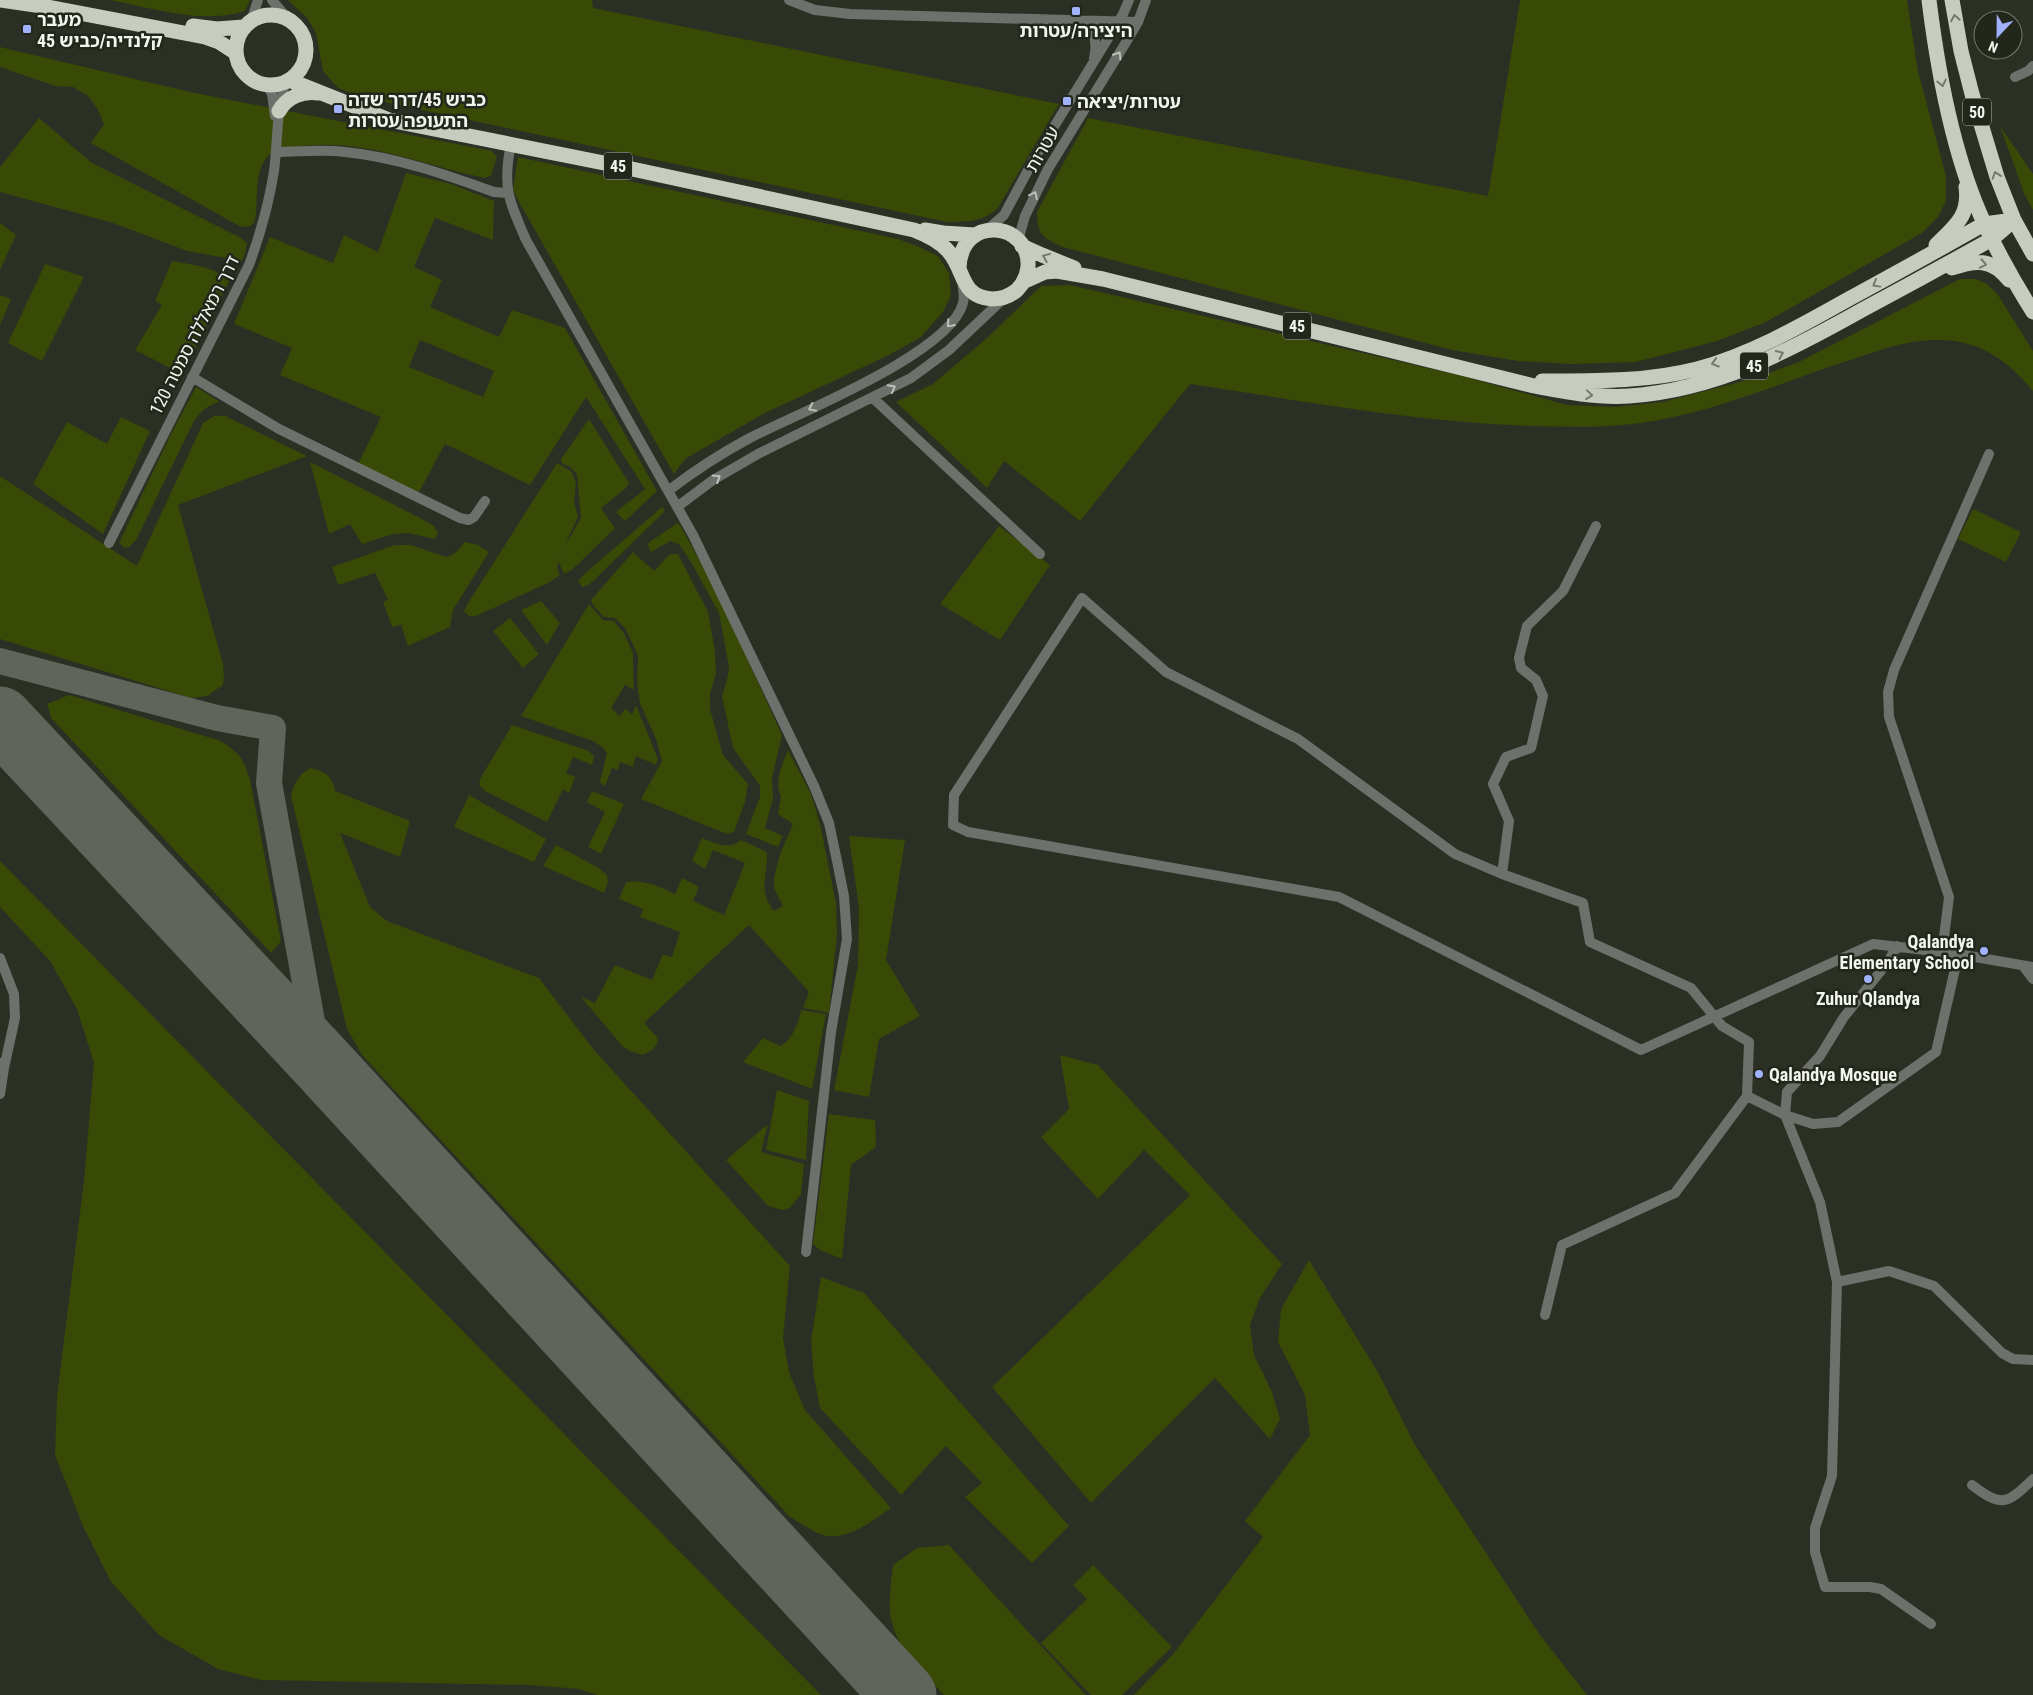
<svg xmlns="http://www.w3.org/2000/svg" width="2033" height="1695" font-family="'Roboto Condensed','Noto Sans Hebrew',sans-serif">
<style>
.green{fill:#394906;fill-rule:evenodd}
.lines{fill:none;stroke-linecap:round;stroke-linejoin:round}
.taxiway{stroke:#60645a;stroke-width:26}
.runway{stroke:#60645a;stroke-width:65}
.minor{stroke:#6e706b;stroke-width:10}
.highway{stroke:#c7cdbe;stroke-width:15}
.oneway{stroke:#747a6c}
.oneway2{stroke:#bdc0b9}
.poi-dot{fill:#a1b2fd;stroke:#22261b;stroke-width:2}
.labels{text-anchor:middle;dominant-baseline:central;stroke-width:5;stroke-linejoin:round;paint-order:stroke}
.shield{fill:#22261b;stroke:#b4b7ae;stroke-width:1}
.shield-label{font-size:16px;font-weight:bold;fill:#f2f5ed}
.poi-label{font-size:18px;font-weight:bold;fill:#f2f5ed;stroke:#22261b;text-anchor:start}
.street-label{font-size:18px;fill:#f2f5ed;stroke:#22261b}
</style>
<rect width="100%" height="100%" fill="#2b2f24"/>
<path class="green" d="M110,0H250L245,11C203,25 152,8 110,0Z
M288,0H592L593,8L1059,104L997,209C980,223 969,221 947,222L361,97L338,88L323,71L316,33L307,18Z
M1520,0H1907L1918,71L1946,176V201L1938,217L1922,233L1766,322L1717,341L1636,362L1571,364L1518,361L1452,350L1063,247C1043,238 1037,235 1037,212L1088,118L1488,196Z
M0,47L190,92L492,151L497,157L491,176L485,178C420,165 358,135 291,148C283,149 272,151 267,157C253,175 259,199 255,220L251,226L241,227L91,143L104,124L97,108L88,96L73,87L55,86L0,67Z
M39,118L92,163L241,238L247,243L245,253L242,261L187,251L113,223L0,192V167Z
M2000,126L2033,174V210L2025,196Z
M518,157L898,239L917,246L938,256L949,273L951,295L943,312L921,337L887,356L763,414L685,459L674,474L519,202L513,189Z
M406,173L451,184L494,201L493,240L435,218L414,267L442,280L430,307L499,337L512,310L565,328L657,491L625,521L616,512L645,489L586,397L530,485L445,444L419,492L357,466L381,417L280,375L292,348L234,324L270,237L333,263L344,235L378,252ZM420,340L494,371L483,397L409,367Z
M0,223L16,235L0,270Z
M172,261C190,264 216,267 229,281L182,374L135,350L162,305L155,301Z
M45,264L84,277L42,361L8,343Z
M1960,279H1976L1987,284L1998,295L2033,351V391C2009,362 1980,340 1940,340C1907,339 1878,351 1847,361C1780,383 1710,414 1640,423C1605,428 1570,427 1535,426C1419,423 1304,401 1190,384L1080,521L1004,461L987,488L896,402L933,384L987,338L1041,286L1070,285L1462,376L1567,405L1614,407L1663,402L1755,378L1799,362Z
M0,295L11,299L0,325Z
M196,387L220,402C208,404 202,411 194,421L136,540L129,547L125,548L119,543L170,436Z
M214,416H225L307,456L178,505L223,664L224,674L223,685L207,696L191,698L0,639V476L137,566L203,423Z
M121,417L150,431L103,534L33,484L67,422L107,444Z
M589,419L629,483L625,489L601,508L615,528L573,569L564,574L559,563L561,555L557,568L560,575L550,582L476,616H469L464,611L468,603L557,463L572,472L576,483L574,502L578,517L564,547L581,518L577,474L569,466L562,464L561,459Z
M310,462L424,520L434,526L438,533L435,539L408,533L393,534L362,544L350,524L329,534Z
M662,507L665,510L663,513L590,584L583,587L578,582L582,576Z
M1973,509L2021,532L2006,562L1958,539Z
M677,523L680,525L713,585L782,735L772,778L773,798L765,828L783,836L778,847L746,834L760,797V786L733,748L722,696L727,680L729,667L719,613L691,562L679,544L670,541L651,552L647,544Z
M999,526L1050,565L1000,640L940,604Z
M465,542L478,545L489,552L453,610L450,627L408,646L401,625L392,627L383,602L388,600L375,573L338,585L332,567L395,545H411L446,557L454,554Z
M633,552L654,571L670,554H678L708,612L715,651L716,674L710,694V709L723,755L748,784L745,802L734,832L727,834L641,799L662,761L656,739L640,704L637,681L638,655L625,628L615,618L604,617L593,605L591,600Z
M541,601L560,623L547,645L521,610Z
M589,604L603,620L614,621L624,633L633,653L634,690L625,685L611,708L620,716L625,709L632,714L636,705L658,759L656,765L636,756L633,767L620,762L618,770L612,768L605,786L600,782L607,753L602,747L593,741L521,716Z
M510,618L539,654L523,668L493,631Z
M69,695L221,741C240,754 243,757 250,780L281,941L271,953L51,718L47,704Z
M512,725L589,751L594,756L592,765L573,757L566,773L575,777L569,793L563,789L547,822L485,791L479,785L480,779Z
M788,750L811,794L820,824L836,903L837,935L829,1013L803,1008L809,992L749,925L644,1023L658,1038C658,1048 651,1051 643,1055L632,1052L623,1047L581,997L595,1003L615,965L652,980L663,954L672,957L680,932L640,917L643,909L619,899L626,882C646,880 658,886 675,894L682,878L699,887L693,901L724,915L745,863L713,850L705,869L692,861L702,838C715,843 729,851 741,840L767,852C768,878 757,888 774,911L783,906L774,888V878L780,854L793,824L778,814L781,796C773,782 783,763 788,750Z
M311,768C326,772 333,777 335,791L410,821L400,857L340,833L370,907L387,921L539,978L594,1050L790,1266L783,1338L789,1372L805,1410L891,1508C873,1520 852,1538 828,1536C816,1535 801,1523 790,1517L362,1055L347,1029L291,796C293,785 300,772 311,768Z
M592,791L624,804L601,854L588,847L605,812L587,802Z
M469,795L546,839L534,862L454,827Z
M849,836L905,840L886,960L920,1016L879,1039L869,1097L834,1090L858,965L859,909Z
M556,845L599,868L607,875L608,882L604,893L543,866Z
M0,861L821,1695H597L579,1689L530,1685L261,1680L218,1669L159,1635L111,1582L83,1526L55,1455L57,1396L84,1181L94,1063L77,1009L50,961L0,907Z
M801,1010L826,1014L812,1089L743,1062L763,1038L780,1046C793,1039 798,1024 801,1010Z
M1060,1055L1098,1065L1282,1264L1260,1298L1250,1325L1254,1355L1272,1392L1280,1419L1270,1439L1215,1378L1091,1503L992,1387L1190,1195L1144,1150L1098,1199L1041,1137L1069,1109Z
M777,1090L809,1101L806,1160L766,1150Z
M829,1114L875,1120L876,1147L851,1165L842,1259L820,1250L813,1244Z
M768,1124L761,1152L804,1164L801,1194L790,1208L783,1210L768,1206L726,1160Z
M1309,1260L1379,1374L1415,1445L1540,1635L1587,1695H1134L1174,1653L1263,1537L1245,1521L1310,1435L1305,1395L1278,1342L1281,1309Z
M821,1277L864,1293L1069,1526L1032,1563L965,1497L982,1483L946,1446L901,1495L820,1408L814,1377L811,1341Z
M949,1545L1086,1695H944C926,1675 898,1650 892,1623C887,1605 891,1584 893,1565L917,1548Z
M1093,1565L1172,1647L1122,1695H1091L1041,1643L1087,1599L1073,1585Z"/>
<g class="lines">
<path class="taxiway" d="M0,661L217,718L273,728L269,783L319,1060"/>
<path class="runway" d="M0,719L319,1060L904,1695"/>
<path class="minor" d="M272,0L287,18
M789,0L815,10L850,14L1138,22
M1078,20C1094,29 1098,40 1094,58
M251,21L258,0
M2015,77L2028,71L2033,66
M267,85L272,94L275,116
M511,144C502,187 509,201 526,240L693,535L814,786L829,823L837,861L844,896L847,939L831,1032L806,1252
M276,152C299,152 322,149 345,152C396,157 447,175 494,192L507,193
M987,230L1004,215L1033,161L1123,14L1129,0
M1018,241L1025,216L1048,169L1128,39L1138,22L1146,0
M192,377L279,429L460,518L469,520L474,517L485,501
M873,398L1040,554
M668,491C694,471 720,454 748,439C795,414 950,354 963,303C965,296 963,288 962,281
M677,507L713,480L758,454L911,378L949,350L1003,299
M1596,526L1563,591L1527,626L1519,658L1521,668L1536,680L1543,696L1531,748L1506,757L1493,784L1509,821L1502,874L1583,903L1590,942L1691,988L1722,1026L1749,1042L1747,1096
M109,543L249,265C260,235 269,203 274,171C278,141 276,110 286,82
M1502,874L1455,854L1298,739L1166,672L1082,598L954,795L953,825L968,832L1339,897L1641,1050L1873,944L1952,953L2033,967
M1942,953L1949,897L1889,717L1888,692L1894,670L1989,454
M0,958L14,994L15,1018L4,1068
M2024,967L2033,979
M0,1094L4,1068L1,1063
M1837,1282L1820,1202L1785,1115L1813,1124L1838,1122L1936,1052L1955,969L1952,953
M1545,1315L1562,1245L1675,1193L1747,1096L1785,1115L1787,1092L1820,1056L1844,1017L1888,962L1897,946
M1972,1485C2002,1508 2007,1504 2033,1479
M1931,1624L1881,1589L1870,1587H1825L1815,1552V1528L1832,1476L1837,1282L1889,1271L1934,1286L2002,1353L2013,1359L2033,1360"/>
<path class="highway" d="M0,0L42,6L205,37L219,42L236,53
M1929,0C1938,73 1954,159 1985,225C1999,255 2016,285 2033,312
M1952,0L1961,51L1972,94L1997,177L2014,220L2033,254
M236 50a35 35 0 1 1 70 0a35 35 0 1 1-70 0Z
M193,26L217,29L244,27
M289,80L389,120L609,164L914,230C927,235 940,241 949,252C965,270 960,297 992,299C1001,299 1010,296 1017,290C1023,284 1027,276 1028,267C1031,222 961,213 959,268
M279,111C287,97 302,91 318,93
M925,230L943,233L975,235
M1936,245C1955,226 1970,216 1966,187
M1022,246L1042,255L1074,268
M1952,268C1975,260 1992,258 2009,280
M1023,282L1045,272L1057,271L1103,279L1534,386C1565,392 1597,398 1629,396C1716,390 1787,352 1862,310C1905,287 1949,263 1992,239L2014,220
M1542,381C1594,381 1646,382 1697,369C1749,355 1797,328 1845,301C1891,276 1938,250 1984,224L2014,220"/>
</g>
<defs><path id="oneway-chevron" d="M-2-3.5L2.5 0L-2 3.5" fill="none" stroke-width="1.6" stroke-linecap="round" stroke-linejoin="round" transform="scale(1.25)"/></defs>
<g class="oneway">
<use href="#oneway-chevron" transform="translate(1955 18) rotate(-100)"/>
<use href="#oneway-chevron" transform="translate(1942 83) rotate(78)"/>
<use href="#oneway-chevron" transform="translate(1996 175) rotate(-109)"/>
<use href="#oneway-chevron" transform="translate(1046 257) rotate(-158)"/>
<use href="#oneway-chevron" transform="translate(1983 264) rotate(11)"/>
<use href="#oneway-chevron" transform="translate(1876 284) rotate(151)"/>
<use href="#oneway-chevron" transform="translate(1780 354) rotate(-25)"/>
<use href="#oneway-chevron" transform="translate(1715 363) rotate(163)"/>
<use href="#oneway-chevron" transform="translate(1589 395) rotate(6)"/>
</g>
<g class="oneway2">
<use href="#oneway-chevron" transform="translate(1118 55) rotate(-58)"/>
<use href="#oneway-chevron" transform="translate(1034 195) rotate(-64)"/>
<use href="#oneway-chevron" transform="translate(950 324) rotate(131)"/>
<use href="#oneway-chevron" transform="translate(892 388) rotate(-28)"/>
<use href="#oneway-chevron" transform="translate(812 408) rotate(154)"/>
<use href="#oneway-chevron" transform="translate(717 478) rotate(-32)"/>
</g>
<g class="poi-dot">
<rect x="1071" y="6" width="10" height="10" rx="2.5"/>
<rect x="22" y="24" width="10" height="10" rx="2.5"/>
<rect x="1062" y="96" width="10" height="10" rx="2.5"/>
<rect x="333" y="104" width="10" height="10" rx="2.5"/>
<circle cx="1984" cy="951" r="5"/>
<circle cx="1868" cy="979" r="5"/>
<circle cx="1759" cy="1074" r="5"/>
</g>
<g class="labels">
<g class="shield">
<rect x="1963" y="98.5" width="28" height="27" rx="4"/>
<rect x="604" y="152.5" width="28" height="27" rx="4"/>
<rect x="1283" y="312.5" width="28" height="27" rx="4"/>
<rect x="1740" y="352.5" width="28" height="27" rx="4"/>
</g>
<g class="shield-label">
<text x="1977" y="112">50</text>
<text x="618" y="166">45</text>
<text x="1297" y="326">45</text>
<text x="1754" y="366">45</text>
</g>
<g class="poi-label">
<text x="37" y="19">מעבר<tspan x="37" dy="21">קלנדיה/כביש 45</tspan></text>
<text x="1076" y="30" text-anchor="middle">היצירה/עטרות</text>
<text x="348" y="99">כביש 45/דרך שדה<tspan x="348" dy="21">התעופה עטרות</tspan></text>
<text x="1077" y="101">עטרות/יציאה</text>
<text x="1974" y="941" text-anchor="end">Qalandya<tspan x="1974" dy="21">Elementary School</tspan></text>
<text x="1868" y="998" text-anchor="middle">Zuhur Qlandya</text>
<text x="1769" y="1074">Qalandya Mosque</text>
</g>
<g class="street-label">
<text transform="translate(1042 149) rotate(-60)">עטרות</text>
<text transform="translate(194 335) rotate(-63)">דרך רמאללה סמטה 120</text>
</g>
</g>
<g transform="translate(1998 35) rotate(202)"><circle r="24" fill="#22261b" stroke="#75796f"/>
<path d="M0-4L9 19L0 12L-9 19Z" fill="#a1b2fd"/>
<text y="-8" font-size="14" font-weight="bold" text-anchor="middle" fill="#f2f5ed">N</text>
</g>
</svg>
